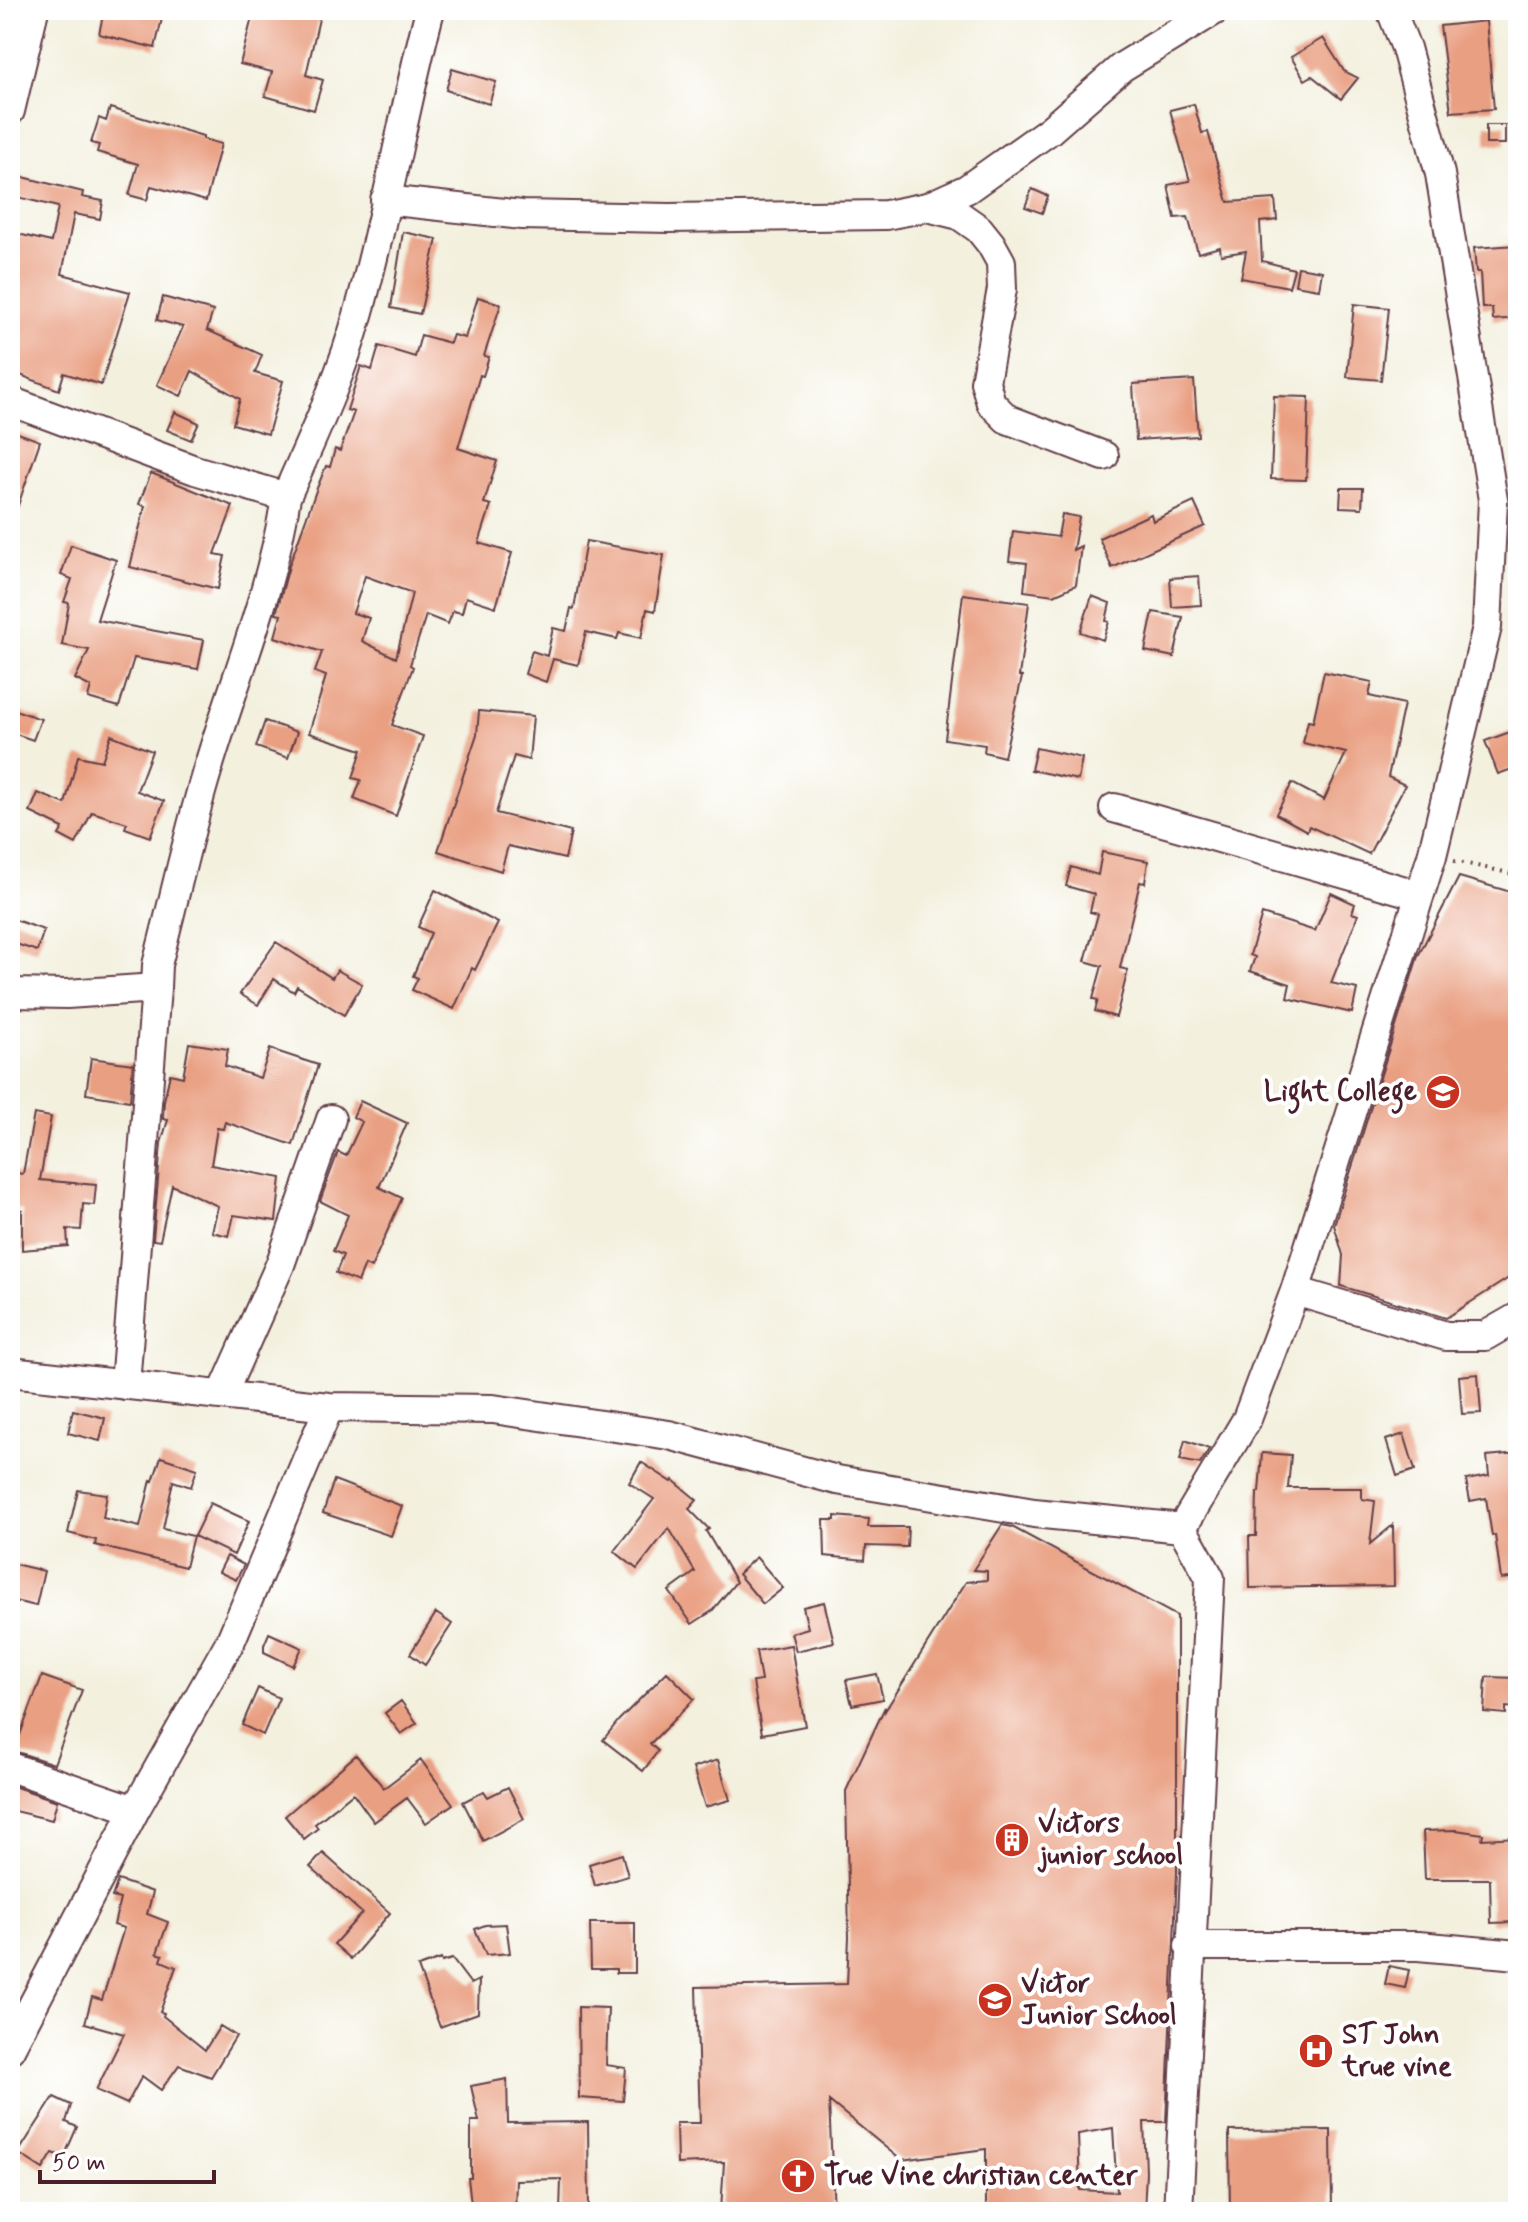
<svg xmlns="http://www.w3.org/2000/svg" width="1528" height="2222" font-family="Mynerve,sans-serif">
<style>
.building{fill:#e99f81;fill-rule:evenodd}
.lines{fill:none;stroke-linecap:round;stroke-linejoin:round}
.minor-casing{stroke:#633e46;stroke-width:32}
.path{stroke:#633e46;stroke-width:4;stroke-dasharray:2 6;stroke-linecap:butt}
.minor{stroke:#fff;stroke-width:28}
.labels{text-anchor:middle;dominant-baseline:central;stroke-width:8;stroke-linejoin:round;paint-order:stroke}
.poi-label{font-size:28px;font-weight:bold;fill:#4a1f2b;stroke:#fff;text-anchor:start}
</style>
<rect width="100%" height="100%" fill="#fff"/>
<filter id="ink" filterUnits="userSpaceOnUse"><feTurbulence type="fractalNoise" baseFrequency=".0125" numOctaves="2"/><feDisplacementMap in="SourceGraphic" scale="16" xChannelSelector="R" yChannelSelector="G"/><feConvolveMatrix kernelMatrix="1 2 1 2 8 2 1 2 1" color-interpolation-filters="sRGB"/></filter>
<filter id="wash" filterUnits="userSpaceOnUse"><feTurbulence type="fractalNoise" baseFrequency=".006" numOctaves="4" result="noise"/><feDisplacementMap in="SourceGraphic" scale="32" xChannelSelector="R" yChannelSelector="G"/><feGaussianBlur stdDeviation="1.8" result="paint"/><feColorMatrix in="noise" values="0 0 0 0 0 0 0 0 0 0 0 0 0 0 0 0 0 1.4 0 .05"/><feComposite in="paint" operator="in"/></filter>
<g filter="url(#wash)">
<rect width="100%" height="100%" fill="#f3f0de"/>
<g id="blocks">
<path class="building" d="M104,10H164L155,48L99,34Z
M254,10H321L306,75L323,80L314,110L265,96L272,72L240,64Z
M1486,21L1494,109L1451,112L1440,26Z
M1323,38L1344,71L1358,78L1341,99L1312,76L1305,80L1291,57Z
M452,69L496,82L489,104L446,90Z
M1194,104L1202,133L1208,132L1228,202L1275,199L1277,220L1260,222L1262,261L1294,269L1289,287L1241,278L1246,251L1221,255L1220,247L1198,253L1188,217L1175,218L1168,185L1190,181L1170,110Z
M110,108L203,136V139L221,144L206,201L151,186L147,200L129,195L138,164L97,152L99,145L91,143L99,118L106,121Z
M1486,125H1505V144H1486Z
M15,175L83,192L82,197L103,201L100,219L74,214L62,274L130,292L101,385L64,373L59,390L10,371V232L51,242L58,207L10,195Z
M1032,189L1048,196L1042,213L1025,207Z
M403,232L437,239L420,314L391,308Z
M1516,245L1518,318L1493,320L1492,308H1482L1480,272H1476L1474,248Z
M1298,267L1322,271L1319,289L1295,285Z
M163,297L213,311L207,330L262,355L255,373L283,381L268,434L233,424L240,399L192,371L181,396L157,385L183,327L157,320Z
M478,297L501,304L484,356L489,357L483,376L480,375L458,448L497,461L484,503L491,505L479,543L512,553L496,607L466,597L462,613L453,611L448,624L426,615L410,665L413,667L392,725L423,736L396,816L354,799L361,780L353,778L362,750L309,733L326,676L315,672L322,652L275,637L281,615L276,614L289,566L317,488L326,466L330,467L335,449L340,451L354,412L347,410L361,366L372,370L379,346L415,357L421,335L450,343L453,335L465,338ZM365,576L412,593L396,658L362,641L369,618L353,613Z
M1354,304L1389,308L1381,380L1347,377Z
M1194,380L1198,436L1136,440L1133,384Z
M1274,396L1309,397L1306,480L1271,479Z
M175,412L199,423L191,440L167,430Z
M10,430L40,441L13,520L10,519Z
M151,473L233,506L215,554L225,556L218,589L130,567L145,506L139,504Z
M1341,488H1363L1362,508L1340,507Z
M1194,502L1205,526L1112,568L1099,538L1151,514L1153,521Z
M1062,514L1079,517L1073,550L1081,546L1076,585L1054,595L1024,591L1027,563L1009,561L1013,531L1058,537Z
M586,541L664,555L655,611L647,609L641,638L619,633L617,639L586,632L578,665L553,659L546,682L525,674L532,651L547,656L553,628L566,631L571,608L574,609Z
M71,545L116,560L97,620L204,640L198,669L134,658L119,707L88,698L91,687L75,679L89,650L62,645L69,603L64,602L72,579L61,575Z
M1199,576L1201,605L1172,607L1170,578Z
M963,594L1029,603L1019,676L1022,677L1004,757L984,752L985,745L945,739Z
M1092,596L1110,603L1106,621L1109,622L1103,640L1080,632Z
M1153,612L1183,617L1174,657L1145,651Z
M1324,672L1372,682L1369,696L1404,704L1388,777L1405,785L1369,854L1309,826L1307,831L1276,814L1292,783L1324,800L1346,753L1303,743L1308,721L1313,722Z
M15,710L41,719L33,740L10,732Z
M479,711L533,716L529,760L514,756L496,813L571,832L565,859L508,846L501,871L438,851L477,734Z
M265,721L297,732L288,758L256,747Z
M1518,729V767L1498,774L1485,741Z
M111,735L152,751L137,791L164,801L150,837L125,828L127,823L92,812L76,844L59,835L63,828L30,812L38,793L65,804L78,756L102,761Z
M1036,748L1082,758L1078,780L1031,770Z
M1102,852L1148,861L1145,883L1140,882L1120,968L1128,970L1116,1017L1095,1011L1098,1000L1093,999L1102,966L1085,961L1098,914L1090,912L1094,894L1066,886L1071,867L1098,875Z
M1459,877L1518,894V1272L1446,1318L1341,1286L1343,1255L1334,1225L1418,956Z
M435,890L498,923L475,970L472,968L454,1009L412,990L418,978L413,976L431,933L418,927Z
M1331,893L1355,904L1352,913L1358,915L1331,983L1357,989L1352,1013L1287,998L1290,984L1250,971L1255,957L1250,955L1262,914L1315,931Z
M10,918L44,930L37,951L10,942Z
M276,942L332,978L337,970L362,984L344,1015L297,986L294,992L274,979L258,1005L240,994Z
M189,1043L228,1049L225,1066L260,1078L270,1049L318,1065L293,1145L225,1122L223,1129L217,1128L211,1165L281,1178L276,1221L234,1215L229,1236L212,1232L218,1206L172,1185L160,1241L153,1240L161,1143L168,1120L163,1119L164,1101L170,1074L183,1077Z
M91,1058L133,1064L130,1101L86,1094Z
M360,1101L407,1123L379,1187L402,1198L371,1268L365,1265L358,1282L336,1273L343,1255L333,1251L348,1215L320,1201L338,1152L346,1156L362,1122L353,1117Z
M34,1114L51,1117L40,1180L96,1185L94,1205L83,1204L81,1230L67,1229L68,1246L22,1250V1210L10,1209V1172L23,1174Z
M1478,1374L1481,1413L1462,1414L1459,1376Z
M73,1410L105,1418L100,1441L68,1433Z
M1404,1434L1415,1470L1397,1476L1386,1440Z
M1185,1440L1209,1449L1200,1464L1180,1460Z
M1262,1453L1291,1455L1288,1488H1362V1499L1375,1501L1370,1544L1393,1525L1394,1586L1250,1588L1249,1536H1256L1257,1492H1259Z
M1518,1453V1577L1501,1579L1495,1535L1492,1536L1486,1498L1470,1501L1466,1480L1489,1476L1487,1456Z
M161,1457L197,1469L191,1487L173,1481L163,1529L193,1536L185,1567L95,1545L96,1540L68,1533L78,1490L107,1494L103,1518L140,1527L151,1480L153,1481Z
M641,1462L672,1482L673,1480L697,1500L689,1509L709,1529L706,1531L736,1582L712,1611L692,1624L669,1591L695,1572L669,1528L637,1569L614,1551L654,1499L629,1483Z
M334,1480L402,1506L391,1536L323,1513Z
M210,1503L249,1521L234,1555L194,1536Z
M835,1516L869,1519L868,1527H908L907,1547L866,1546L865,1560L825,1556L824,1520H835Z
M1002,1525L1012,1527L1177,1616V1872L1166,2122H1144L1146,2172L1144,2212L1079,2210V2212H986V2149L901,2160L829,2101L834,2212L721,2210L724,2162L677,2164L676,2123H700L696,1987L847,1984L849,1937L846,1791L885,1707V1711L966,1582L987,1580V1571L973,1570ZM1113,2128L1117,2192L1080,2190L1078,2134Z
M227,1556L244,1565L236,1580L219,1572Z
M756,1557L783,1588L763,1604L738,1574Z
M10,1563L44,1571L36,1606L10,1600Z
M824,1602L834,1642L796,1651L791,1633L808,1628L803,1607Z
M436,1613L452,1624L425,1665L410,1654Z
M269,1633L302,1648L293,1666L264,1652V1645Z
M791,1645L805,1726L762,1734L753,1682L761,1681L756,1651Z
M667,1672L694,1699L650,1744L658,1751L643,1771L603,1740L619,1720Z
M877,1674L883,1699L852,1705L846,1680Z
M42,1676L82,1690L54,1764L14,1751Z
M1486,1677L1518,1678V1708L1506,1707V1714L1484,1712Z
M258,1688L279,1698L263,1735L242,1725Z
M401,1701L417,1723L401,1734L385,1713Z
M356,1755L384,1788L421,1760L453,1804L426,1823L407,1798L374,1822L353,1793L315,1824L318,1828L304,1839L285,1816Z
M718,1760L730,1800L705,1807L693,1768Z
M10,1785L57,1801L52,1820L10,1810Z
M508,1787L524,1819L483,1841L463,1802L484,1791L488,1797Z
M1456,1830L1483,1834L1482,1839L1518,1837V1922L1491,1923L1490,1879H1425L1423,1831Z
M323,1853L390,1913L351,1959L334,1944L362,1913L310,1867Z
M622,1854L628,1876L595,1886L589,1864Z
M118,1880L153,1892L147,1914L168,1922L157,1953L163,1955L161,1961L176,1967L160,2012L164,2013L163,2016L205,2050L220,2026L236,2036L211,2077L179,2065L161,2090L142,2076L127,2104L96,2090L124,2034L85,2023L92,1997L102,2000L124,1928L114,1925L120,1899L112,1897Z
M590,1923H635V1973H616V1969H591Z
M506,1924L510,1953L486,1955L475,1929L485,1925Z
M441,1959L442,1962L452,1959L471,1984L479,1980L478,2013L440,2027L418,1967Z
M1389,1966L1409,1970L1405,1988L1385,1984Z
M578,2007L608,2008L606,2065L626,2068L623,2101L579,2098Z
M507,2079L508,2123L588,2122L589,2212H560L561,2179L516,2180L515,2212H472L468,2178H471V2121H479L471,2086Z
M54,2097L71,2105L66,2122L77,2127L64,2157L53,2153L43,2169L18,2153Z
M1331,2130L1332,2212H1230L1229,2131Z"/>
</g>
</g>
<g filter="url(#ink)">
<use href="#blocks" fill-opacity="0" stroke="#633e46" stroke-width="2"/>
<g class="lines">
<g class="minor-casing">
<path id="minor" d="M10,111L34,10
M385,200L522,215L669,218L886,215L927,207L967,189L1050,130L1122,67L1215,10
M927,207L959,215L979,229L991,244L1001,262L1002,289L985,382L991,403L1007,419L1104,456
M10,401L195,470L286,497C312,438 341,377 358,315C387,214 403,111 430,10
M1114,808L1419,895
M10,993L67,994L156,988L157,965C172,907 185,849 201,792C228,694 271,599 286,497
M1295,1291L1446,1336H1485L1518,1317
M10,1372L329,1407L493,1409L669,1435L837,1480L1034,1513L1182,1528
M125,1385L156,988
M222,1395L280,1265L331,1119
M10,1767L135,1810
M1189,1946H1418L1518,1955
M10,2049L135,1810L231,1640L329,1407
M1178,2212L1210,1578L1182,1528L1247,1419L1295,1291L1432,856L1487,627L1493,500L1440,174L1406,48L1391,10"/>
</g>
<path class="path" d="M1454,861L1518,875"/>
<use href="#minor" class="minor"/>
</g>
</g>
<defs>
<g id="school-disc" transform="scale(1.8)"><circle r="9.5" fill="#c8321e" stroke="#fff"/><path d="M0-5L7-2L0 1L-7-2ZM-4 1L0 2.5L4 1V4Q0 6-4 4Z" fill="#fff"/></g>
<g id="building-disc" transform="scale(1.8)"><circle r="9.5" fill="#c8321e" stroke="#fff"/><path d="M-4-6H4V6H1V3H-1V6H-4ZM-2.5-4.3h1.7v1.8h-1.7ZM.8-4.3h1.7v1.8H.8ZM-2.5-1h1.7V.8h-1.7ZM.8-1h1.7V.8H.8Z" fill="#fff"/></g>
<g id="hospital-disc" transform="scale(1.8)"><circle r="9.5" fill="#c8321e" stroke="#fff"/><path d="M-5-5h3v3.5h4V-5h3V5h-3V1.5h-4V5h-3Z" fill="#fff"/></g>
<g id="church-disc" transform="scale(1.8)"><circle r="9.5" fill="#c8321e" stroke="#fff"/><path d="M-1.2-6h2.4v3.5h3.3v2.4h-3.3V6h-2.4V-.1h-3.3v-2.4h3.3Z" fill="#fff"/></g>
</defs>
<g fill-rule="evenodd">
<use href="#school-disc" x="1443" y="1092"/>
<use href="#building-disc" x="1012" y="1840"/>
<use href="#school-disc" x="995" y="2000"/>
<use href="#hospital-disc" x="1316" y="2051"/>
<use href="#church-disc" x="798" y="2176"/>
</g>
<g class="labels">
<g class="poi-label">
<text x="1417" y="1092" text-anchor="end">Light College</text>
<text x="1038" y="1824">Victors<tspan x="1038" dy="32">junior school</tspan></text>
<text x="1021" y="1984">Victor<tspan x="1021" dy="32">Junior School</tspan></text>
<text x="1342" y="2035">ST John<tspan x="1342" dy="32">true vine</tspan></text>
<text x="824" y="2176">True Vine christian center</text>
</g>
</g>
<rect width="1528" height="2222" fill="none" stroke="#fff" stroke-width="40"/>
<path d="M40 2170v12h174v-12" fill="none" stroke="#4a1f2b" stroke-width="4"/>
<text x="52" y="2170" font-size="24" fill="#4a1f2b" stroke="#ffffff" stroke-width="6" paint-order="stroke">50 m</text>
</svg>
